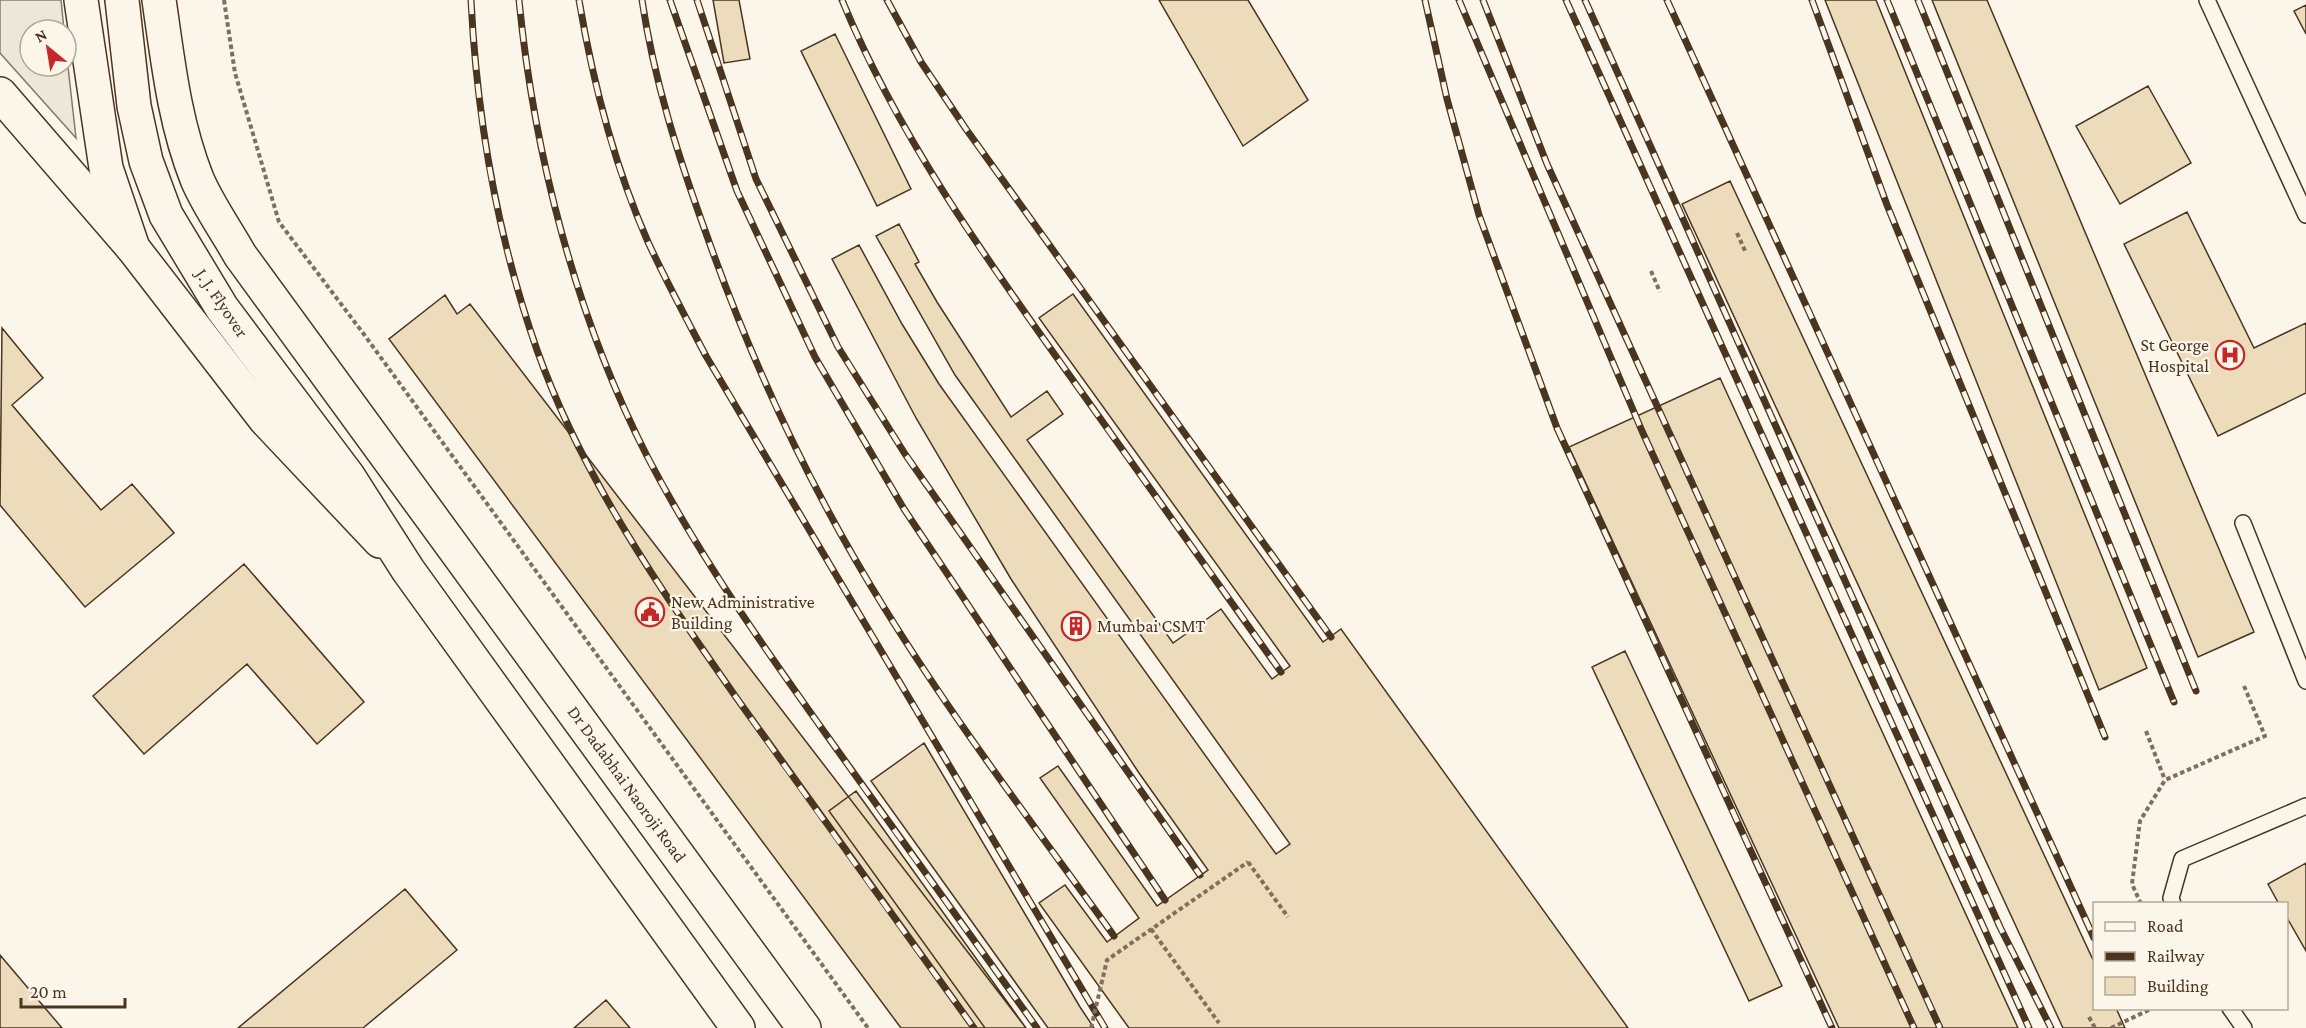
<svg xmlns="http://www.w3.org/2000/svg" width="2306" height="1028" font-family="'Crimson Pro',serif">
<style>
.parking{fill:#ede7d9;stroke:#887966;stroke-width:1.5}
.building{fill:#ecdcbc;stroke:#4a3520;stroke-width:1.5}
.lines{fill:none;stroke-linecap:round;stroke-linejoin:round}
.service-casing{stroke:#4a3520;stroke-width:18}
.secondary-casing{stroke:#4a3520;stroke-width:36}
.primary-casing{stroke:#4a3520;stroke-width:36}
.path{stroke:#7f6f5c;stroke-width:4;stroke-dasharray:4.5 3;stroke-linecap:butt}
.service{stroke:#fbf6e9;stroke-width:15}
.secondary{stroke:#fbf6e9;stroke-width:33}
.primary{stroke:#fbf6e9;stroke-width:33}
.rail-casing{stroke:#4a3520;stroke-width:7}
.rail{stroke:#fbf6e9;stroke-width:4.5;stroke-dasharray:14;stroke-linecap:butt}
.path-bridge{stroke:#7f6f5c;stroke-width:4;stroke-dasharray:4.5 3;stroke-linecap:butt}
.labels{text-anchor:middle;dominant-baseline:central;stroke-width:4.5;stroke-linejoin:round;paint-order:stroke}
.street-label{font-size:18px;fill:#4a3520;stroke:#fbf6e9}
.poi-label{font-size:18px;fill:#4a3520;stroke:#fbf6e9;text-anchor:start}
</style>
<rect width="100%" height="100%" fill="#fbf6e9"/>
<path class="parking" d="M0,0H61L64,30H30V66H66V49L76,138L0,53Z"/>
<path class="building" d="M713,0H739L750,59L724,63Z
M1159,0H1248L1308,100L1243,146Z
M1825,0H1876L2147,668L2099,690Z
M1932,0H1987L2254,632L2198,657Z
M2306,5V34L2294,11Z
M835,34L911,189L877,206L801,51Z
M2148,86L2191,163L2120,204L2076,126Z
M1730,181L2094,962V1008H2116L2125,1028H2063L1682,204Z
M2187,212L2254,348L2306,323V393L2218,436L2124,244Z
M899,224L919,262L915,264L937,302L1011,417L1047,391L1063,414L1027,440L1173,643L1221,609L1272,679L1290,666L1039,318L1073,294L1323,642L1341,629L1628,1028H1129L1039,903L1065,885L1107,942L1139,918L1040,778L1058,766L1157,906L1208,870L1139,773L1011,579L916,418L832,259L859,245L902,324L939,384L1276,854L1290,844L955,375L876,236Z
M445,295L457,314L470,304L1026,1028H901L389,339Z
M2,328L43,378L12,405L101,510L132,484L174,533L85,607L0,505Z
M1720,378L2018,1028H1839L1569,447Z
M244,564L364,702L317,744L247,664L144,754L93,696Z
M1625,651L1782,986L1749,1001L1592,667Z
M924,743L1080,1007L1094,1028H1048L871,781Z
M856,791L1026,1028H985L829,811Z
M2306,863V951L2286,916V904H2279L2268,884Z
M405,889L457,950L363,1028H238Z
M0,955L62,1028H0Z
M606,1000L630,1028H574Z"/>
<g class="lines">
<g class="service-casing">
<path id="service" d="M2207,0L2306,215
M2243,523L2306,681
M2173,904L2171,898L2182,859L2306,806
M2230,1008L2244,1028"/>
</g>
<g class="secondary-casing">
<path id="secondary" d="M0,94L133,248L265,419L380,541"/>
</g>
<g class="primary-casing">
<path id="primary" d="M81,0L106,168L133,248
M122,0L134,106L146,161L166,215L222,308L348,476L408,570L738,1028
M159,0C168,61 174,121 197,179C208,205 226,230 240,255L804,1028"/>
</g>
<path class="path" d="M224,0L235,73L279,222L363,333L868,1028
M1737,233L1746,253
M1651,271L1660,292
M2146,731L2165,780
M1248,862L1288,917
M2141,904L2132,884L2140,821L2165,780L2265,736L2244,686
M1151,929L1219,1023
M2089,1017L2095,1028
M2111,1028L2153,1008"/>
<use href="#service" class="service"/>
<use href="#secondary" class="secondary"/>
<use href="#primary" class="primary"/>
<g class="rail-casing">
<path id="rail" d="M471,0C477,120 497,236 537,350C582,477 661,590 738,700C816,810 895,919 974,1028
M519,0C534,155 576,317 647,456C701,560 770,656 838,751C904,844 971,936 1037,1028
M579,0C593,83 614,165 648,242C666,281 686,318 706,356L1105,1028
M642,0C654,81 679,159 707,236C753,366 812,492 885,609C955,722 1036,828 1114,936
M670,0L737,191L815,357L904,509L1165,900
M697,0L756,179L838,347L905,454L1200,875
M842,0C898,136 985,257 1070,376C1140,475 1211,573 1281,672
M887,0L921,62L966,129L1331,637
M1425,0L1447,99L1479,215L1557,428L1832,1028
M1459,0L1642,431L1914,1028
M1483,0L1547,164L1940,1028
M1566,0L2029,1028
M1585,0L2000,927L2051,1028
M1667,0L2094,938
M1812,0L1887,205L2105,737
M1887,0L2174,702
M1918,0L2196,691"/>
</g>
<use href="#rail" class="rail"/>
<path class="path-bridge" d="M1091,1028L1107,960L1248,862"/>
</g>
<defs>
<g id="hospital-ring" transform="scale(1.5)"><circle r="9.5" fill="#fbf6e9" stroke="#c62828" stroke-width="1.5"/><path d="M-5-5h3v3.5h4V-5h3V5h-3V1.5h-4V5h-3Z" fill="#c62828"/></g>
<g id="civic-ring" transform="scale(1.5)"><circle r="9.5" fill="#fbf6e9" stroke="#c62828" stroke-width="1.5"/><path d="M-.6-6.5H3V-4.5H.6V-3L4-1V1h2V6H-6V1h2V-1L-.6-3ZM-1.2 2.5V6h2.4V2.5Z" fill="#c62828"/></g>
<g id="building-ring" transform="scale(1.5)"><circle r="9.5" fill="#fbf6e9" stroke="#c62828" stroke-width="1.5"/><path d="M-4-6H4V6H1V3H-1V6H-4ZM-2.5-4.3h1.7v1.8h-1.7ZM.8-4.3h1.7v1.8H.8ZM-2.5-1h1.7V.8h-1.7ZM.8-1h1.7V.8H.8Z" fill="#c62828"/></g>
</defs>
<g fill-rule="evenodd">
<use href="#hospital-ring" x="2230" y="355"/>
<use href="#civic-ring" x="650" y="612"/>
<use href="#building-ring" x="1076" y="626"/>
</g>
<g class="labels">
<g class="street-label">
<text transform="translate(222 303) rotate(56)">J. J. Flyover</text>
<text transform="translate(627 784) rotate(54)">Dr Dadabhai Naoroji Road</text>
</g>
<g class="poi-label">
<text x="2209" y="345" text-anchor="end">St George<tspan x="2209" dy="21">Hospital</tspan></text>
<text x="671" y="602">New Administrative<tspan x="671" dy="21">Building</tspan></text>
<text x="1097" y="626">Mumbai CSMT</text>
</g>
</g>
<rect x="2093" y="902" width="195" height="108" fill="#fbf6e9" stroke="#b4a999" stroke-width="1.5"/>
<rect x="2105" y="922" width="30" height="9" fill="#fbf6e9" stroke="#b4a999" stroke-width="1.5"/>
<text x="2147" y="932" font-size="18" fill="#4a3520">Road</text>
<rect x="2105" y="952" width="30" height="9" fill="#4a3520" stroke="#b4a999" stroke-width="1.5"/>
<text x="2147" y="962" font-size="18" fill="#4a3520">Railway</text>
<rect x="2105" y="977" width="30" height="18" fill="#ecdcbc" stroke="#b4a999" stroke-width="1.5"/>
<text x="2147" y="992" font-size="18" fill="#4a3520">Building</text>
<g transform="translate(48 48) rotate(330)"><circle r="28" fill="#fbf6e9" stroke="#b4a999" stroke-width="1.5"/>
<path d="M0-4.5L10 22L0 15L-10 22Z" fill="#c62828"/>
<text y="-9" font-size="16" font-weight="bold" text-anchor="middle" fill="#4a3520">N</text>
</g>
<path d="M21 998v9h104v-9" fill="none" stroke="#4a3520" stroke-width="3"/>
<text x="30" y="998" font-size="18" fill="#4a3520" stroke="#fbf6e9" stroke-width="4.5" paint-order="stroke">20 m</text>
</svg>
